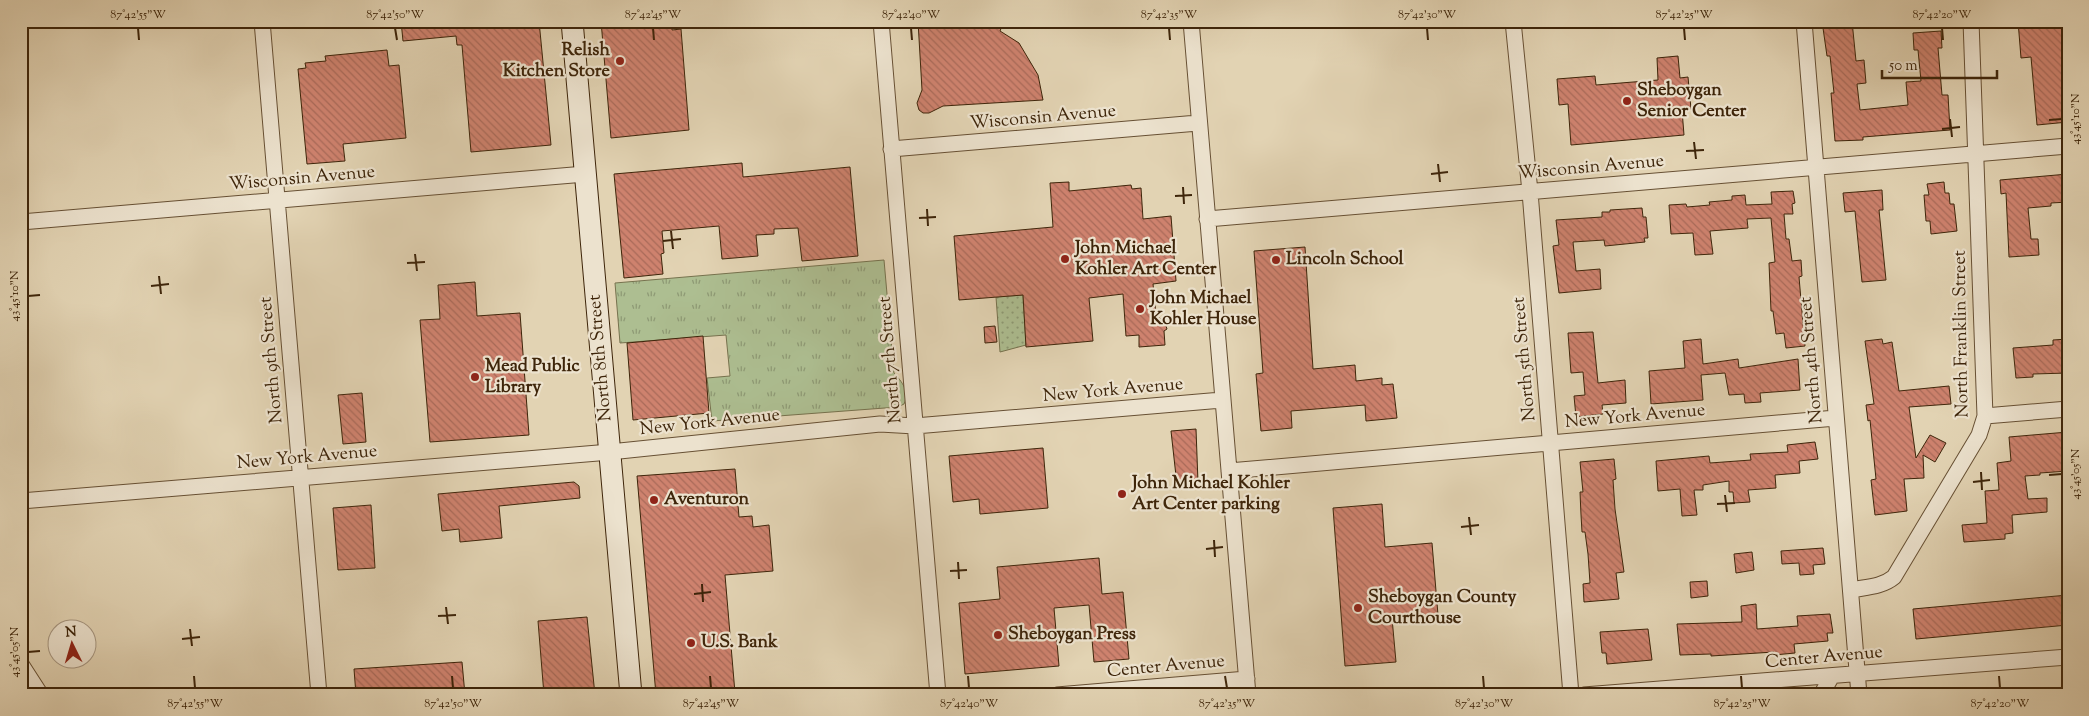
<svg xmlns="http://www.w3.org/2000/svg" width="2089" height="716" font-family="'Sorts Mill Goudy',serif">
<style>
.grass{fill:url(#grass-dots);stroke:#76724e}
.park{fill:url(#park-tufts);stroke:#76724e}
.building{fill:url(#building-back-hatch);stroke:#3e250a}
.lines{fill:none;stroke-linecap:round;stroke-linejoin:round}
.street-casing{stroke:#675034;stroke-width:17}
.secondary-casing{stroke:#3e250a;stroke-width:23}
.street{stroke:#ece2ce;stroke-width:15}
.secondary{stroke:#ece2ce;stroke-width:21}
.ticks{fill:none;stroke:#3e250a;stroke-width:2}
.poi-dot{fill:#8f2418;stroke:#ece2ce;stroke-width:2}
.labels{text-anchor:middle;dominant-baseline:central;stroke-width:4.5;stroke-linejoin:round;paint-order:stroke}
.poi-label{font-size:18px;font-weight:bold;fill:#3e250a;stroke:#ece2ce;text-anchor:start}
.street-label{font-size:18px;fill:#3e250a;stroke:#ece2ce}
.neatline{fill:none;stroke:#3e250a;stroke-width:2}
.ticks-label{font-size:12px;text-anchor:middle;fill:#3e250a}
</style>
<defs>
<pattern id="grass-dots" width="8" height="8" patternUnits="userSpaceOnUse" patternTransform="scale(1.25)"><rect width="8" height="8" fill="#adbe91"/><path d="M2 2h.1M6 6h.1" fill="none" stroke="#8e9a75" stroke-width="1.8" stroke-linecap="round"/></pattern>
<pattern id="park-tufts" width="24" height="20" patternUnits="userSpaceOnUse" patternTransform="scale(1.25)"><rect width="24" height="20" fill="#adbe91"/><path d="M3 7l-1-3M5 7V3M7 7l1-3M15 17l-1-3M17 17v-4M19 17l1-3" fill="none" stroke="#8e9a75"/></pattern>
<pattern id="building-back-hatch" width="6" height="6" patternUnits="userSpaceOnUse" patternTransform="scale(1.25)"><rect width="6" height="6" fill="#ce826e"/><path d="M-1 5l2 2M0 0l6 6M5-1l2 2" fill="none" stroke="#a96a59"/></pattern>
</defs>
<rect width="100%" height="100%" fill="#e2d3b3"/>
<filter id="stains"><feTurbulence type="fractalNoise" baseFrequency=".004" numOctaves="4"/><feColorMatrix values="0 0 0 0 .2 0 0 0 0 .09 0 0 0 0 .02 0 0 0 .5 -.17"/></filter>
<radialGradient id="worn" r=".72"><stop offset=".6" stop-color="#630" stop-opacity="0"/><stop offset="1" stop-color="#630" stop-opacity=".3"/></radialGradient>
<path class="grass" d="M1023,295L1026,345L1000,352L996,297Z"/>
<path class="park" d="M884,260L894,373C902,382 910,391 904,404L898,407L712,421L707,378L730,376L726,335L620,343L615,283Z"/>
<path class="building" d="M401,21H539L551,145L471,152L462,45H457L456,36L403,41Z
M601,21H672V30L681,29L689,130L611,138Z
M918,21H1004L1000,31L1019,43L1038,75L1043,100L943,106L929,113H923L919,110L917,103L922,90Z
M1822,21H1852L1856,61L1864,60L1866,83L1857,84L1860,110L1908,105L1906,82L1921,81L1918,50H1914L1913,33L1941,31L1942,48H1938L1942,95H1948L1950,130L1863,137V140L1835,141L1831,93H1834L1830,56H1827Z
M2018,21H2068V122L2037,125L2031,57L2021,58Z
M387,50L389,66L399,65L406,138L343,144L345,161L307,164L298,69L306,68L305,63L326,61L325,56Z
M1678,56L1680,78L1688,77L1691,109L1682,110L1684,135L1571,145L1568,104L1559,105L1557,79L1595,76L1596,85L1658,80L1657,58Z
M742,163L743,177L850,167L858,256L802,261L798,228L774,229V234L756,235L758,256L722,259L719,226L662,231L664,253L661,254L663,274L624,278L614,174Z
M2068,174V202L2051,203V206L2028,208L2031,239H2038L2039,255L2009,257L2006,193L2001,194L2000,180Z
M1069,182V191L1131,185L1132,189L1141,188L1143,219L1171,216L1176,281L1153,284L1156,315L1165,323L1167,329L1164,331L1165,345L1139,347V335L1126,336L1123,294L1089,298L1093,341L1026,347L1023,295L959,300L954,236L1053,227L1050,183Z
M1944,182L1945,193H1949L1950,204H1954L1957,231L1931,234L1930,221H1926L1924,195H1929L1927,184Z
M1882,190L1883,210H1879L1886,280L1862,282L1855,211L1845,212L1843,193Z
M1793,191L1795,203L1792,204L1793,214H1784L1786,239H1789L1792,261L1801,260L1802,276L1799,277L1805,346L1786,348L1784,333L1776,334L1773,311H1771L1769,263L1775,262L1771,218L1747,219L1748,228L1710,231L1713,254L1695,255L1693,233L1671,234L1669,205L1686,204L1687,207L1710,205L1709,202L1732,200V196L1745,195L1746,205L1772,204L1771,192Z
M1642,208L1643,217H1646L1648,238H1644L1645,242L1605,246L1604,240L1573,242L1576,271L1600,269L1601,289L1559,293L1553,246L1559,245L1556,220L1602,217V212H1610V210Z
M1305,247L1313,369L1355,365L1356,381L1382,378V385L1393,384L1397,418L1366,421L1365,405L1291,411L1292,428L1261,431L1256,374L1263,373L1254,251Z
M475,282L477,316L520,313L529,435L430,442L420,320L440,319L438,285Z
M995,326L997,342L985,343L984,327Z
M1593,332L1598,383L1625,380L1626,403L1602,405L1603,414L1576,417L1574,396L1585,395L1583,372L1571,373L1568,333Z
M703,336L709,413L633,420L627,343Z
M1701,339L1703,364L1738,359L1739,368L1798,359L1800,390L1760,393L1761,402L1745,403L1744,394L1729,395L1725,373L1701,375L1703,400L1651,404L1649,371L1685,368L1683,341Z
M1882,339L1883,344L1892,342L1899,391L1949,386L1951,404L1909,407L1916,458L1930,435L1946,443L1935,462L1923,455L1924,478L1904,479L1907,511L1875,515L1871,480L1876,479L1870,420L1868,421L1866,405L1874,404L1865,341Z
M2068,339V373L2033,374V377L2016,378L2013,348L2053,345V340Z
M362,393L366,442L343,444L338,395Z
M1196,429L1198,483L1177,485L1171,431Z
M2068,432V471L2040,473V475L2025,476L2028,499L2047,498V512L2012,515L2013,533L2005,534V539L1964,542L1962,525L1987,523L1985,491L1999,490L1997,463L2011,461L2009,437Z
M1815,442L1818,459L1799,461L1800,473L1775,475L1776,488L1748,490L1750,502L1734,503L1733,492H1729V481L1703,485V490H1694L1697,515L1682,516L1680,489L1658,491L1656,461L1709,456L1710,463L1751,460L1750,454L1788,452L1787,445Z
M1043,448L1048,508L980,514L979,499L953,502L949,456Z
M1614,459L1616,479L1613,480L1615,509L1624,572L1616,573L1619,599L1584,602L1583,584L1590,583L1588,554L1585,532H1582L1581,515L1580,492H1583L1580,462Z
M735,469L739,517L752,516L753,527L769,525L773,571L725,575L735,693L656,695L637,476Z
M574,482L579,486L580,498L499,506L502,538L460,542L459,529L442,531L438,494Z
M1382,504L1385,547L1432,543L1438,615L1392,618L1396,662L1345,666L1333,508Z
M371,505L375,568L338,570L333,508Z
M1823,548L1825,564L1813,565L1814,574L1800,575L1799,563L1782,564L1781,551Z
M1752,552L1754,570L1736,573L1734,554Z
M1099,558L1102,594L1123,592L1129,659L1094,662L1089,605L1054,608L1059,666L965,674L959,603L1000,599L997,567Z
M1707,581L1708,596L1691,598L1690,582Z
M2068,595V625L1916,639L1913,609Z
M1756,604L1757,629L1798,626L1797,616L1830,614L1833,633H1827L1828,641L1794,644L1795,653L1774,655V652L1711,656V654L1680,655L1677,624L1742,622L1741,606Z
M587,617L595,695H544L538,621Z
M1648,629L1652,660L1607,664L1606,653H1602L1600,632Z
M462,662L465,695H356L354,669Z"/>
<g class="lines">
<g class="street-casing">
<path id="street" d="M262,21L319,695
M881,21L938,695
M1191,21L1248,695
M1513,21L1530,192L1571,695
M1804,21L1859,695
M891,149L1198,123
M1207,219L2068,146
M21,222L585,174
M1985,416L2068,409
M1229,471L1836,418
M21,501L610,452L880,424L915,426L1222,400
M1851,590C1866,587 1882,587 1894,577L1979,435L1985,416L1971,21
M21,664L41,695
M1057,695L1247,679
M1584,695L2068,657
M1821,695L1832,676"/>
</g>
<g class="secondary-casing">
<path id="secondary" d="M572,21L631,695"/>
</g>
<use href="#street" class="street"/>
<use href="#secondary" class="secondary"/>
</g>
<path class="ticks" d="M138,28L139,40M395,28L397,40M653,28L654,40M911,28L912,40M1169,28L1170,40M1427,28L1428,40M1684,28L1685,40M1942,28L1943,40M1950,119L1952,137M2049,120L2062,119M1942,129L1960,127M1694,142L1696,159M1686,151L1704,150M1438,164L1440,182M1431,174L1448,172M1183,187L1184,204M1175,196L1192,195M927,209L928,226M919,218L936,217M671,231L673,249M663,241L681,239M415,254L417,271M407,263L425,262M159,276L161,294M151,286L169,284M28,296L40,295M1981,472L1982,490M2049,475L2062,474M1973,482L1990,480M1725,495L1727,512M1717,504L1735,503M1469,517L1471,535M1461,527L1479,525M1214,540L1215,557M1206,549L1223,547M958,562L959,579M950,571L967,570M702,584L703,602M694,594L711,592M446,607L448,624M438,616L456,615M190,629L192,646M182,639L200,637M28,652L40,651M194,676L195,688M452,676L453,688M710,676L711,688M968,676L969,688M1225,676L1227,688M1483,676L1484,688M1741,676L1742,688M1999,676L2000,688"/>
<g class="poi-dot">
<circle cx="620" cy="61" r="5"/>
<circle cx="1627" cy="101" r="5"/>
<circle cx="1065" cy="259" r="5"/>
<circle cx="1276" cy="260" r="5"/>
<circle cx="1140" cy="309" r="5"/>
<circle cx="475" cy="377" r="5"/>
<circle cx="1122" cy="494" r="5"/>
<circle cx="654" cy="500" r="5"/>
<circle cx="1358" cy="608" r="5"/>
<circle cx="998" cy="635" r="5"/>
<circle cx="691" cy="643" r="5"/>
</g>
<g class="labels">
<g class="poi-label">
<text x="610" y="51" text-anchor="end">Relish<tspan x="610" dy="21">Kitchen Store</tspan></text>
<text x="1637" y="91">Sheboygan<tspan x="1637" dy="21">Senior Center</tspan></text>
<text x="1075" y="249">John Michael<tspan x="1075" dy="21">Kohler Art Center</tspan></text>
<text x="1286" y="260">Lincoln School</text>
<text x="1150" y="299">John Michael<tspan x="1150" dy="21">Kohler House</tspan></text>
<text x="485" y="367">Mead Public<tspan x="485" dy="21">Library</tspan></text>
<text x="1132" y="484">John Michael Kohler<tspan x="1132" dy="21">Art Center parking</tspan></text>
<text x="664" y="500">Aventuron</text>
<text x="1368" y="598">Sheboygan County<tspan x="1368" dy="21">Courthouse</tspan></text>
<text x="1008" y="635">Sheboygan Press</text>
<text x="701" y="643">U.S. Bank</text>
</g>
<g class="street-label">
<text transform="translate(1043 118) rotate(-5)">Wisconsin Avenue</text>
<text transform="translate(1591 168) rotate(-5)">Wisconsin Avenue</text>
<text transform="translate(302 179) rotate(-5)">Wisconsin Avenue</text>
<text transform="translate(1962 334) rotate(-91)">North Franklin Street</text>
<text transform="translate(601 358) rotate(-95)">North 8th Street</text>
<text transform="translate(1525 359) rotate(-95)">North 5th Street</text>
<text transform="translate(272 360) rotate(-95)">North 9th Street</text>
<text transform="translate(891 360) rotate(-95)">North 7th Street</text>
<text transform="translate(1812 360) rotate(-95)">North 4th Street</text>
<text transform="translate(1113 391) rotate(-5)">New York Avenue</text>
<text transform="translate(1635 417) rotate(-5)">New York Avenue</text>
<text transform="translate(710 423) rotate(-6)">New York Avenue</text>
<text transform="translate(307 458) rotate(-5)">New York Avenue</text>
<text transform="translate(1824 658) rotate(-5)">Center Avenue</text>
<text transform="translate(1166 667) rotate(-5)">Center Avenue</text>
</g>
</g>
<rect width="2089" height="716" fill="none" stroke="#e2d3b3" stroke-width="55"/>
<g transform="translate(72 644) rotate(355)"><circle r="24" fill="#ece2ce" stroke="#a69680"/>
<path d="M0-4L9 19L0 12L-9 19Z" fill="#8f2418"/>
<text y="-8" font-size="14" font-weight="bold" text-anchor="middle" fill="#3e250a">N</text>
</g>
<path d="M1882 70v8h115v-8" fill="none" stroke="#3e250a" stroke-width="2.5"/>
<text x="1889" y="70" font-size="15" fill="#3e250a" stroke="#ece2ce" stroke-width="4" paint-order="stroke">50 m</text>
<rect x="28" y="28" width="2034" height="660" class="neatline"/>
<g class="ticks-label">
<text x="138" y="18">87°42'55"W</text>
<text x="395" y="18">87°42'50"W</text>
<text x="653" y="18">87°42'45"W</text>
<text x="911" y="18">87°42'40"W</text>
<text x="1169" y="18">87°42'35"W</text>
<text x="1427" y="18">87°42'30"W</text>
<text x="1684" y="18">87°42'25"W</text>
<text x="1942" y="18">87°42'20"W</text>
<text transform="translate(2075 119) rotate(-90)" y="4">43°45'10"N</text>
<text transform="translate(14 296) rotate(-90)" y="4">43°45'10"N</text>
<text transform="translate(2075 474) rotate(-90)" y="4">43°45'05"N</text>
<text transform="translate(14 652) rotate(-90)" y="4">43°45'05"N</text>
<text x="195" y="707">87°42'55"W</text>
<text x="453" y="707">87°42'50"W</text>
<text x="711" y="707">87°42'45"W</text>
<text x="969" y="707">87°42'40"W</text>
<text x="1227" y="707">87°42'35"W</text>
<text x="1484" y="707">87°42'30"W</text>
<text x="1742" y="707">87°42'25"W</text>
<text x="2000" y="707">87°42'20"W</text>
</g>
<rect width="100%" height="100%" filter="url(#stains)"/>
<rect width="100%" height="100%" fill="url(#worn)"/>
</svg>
